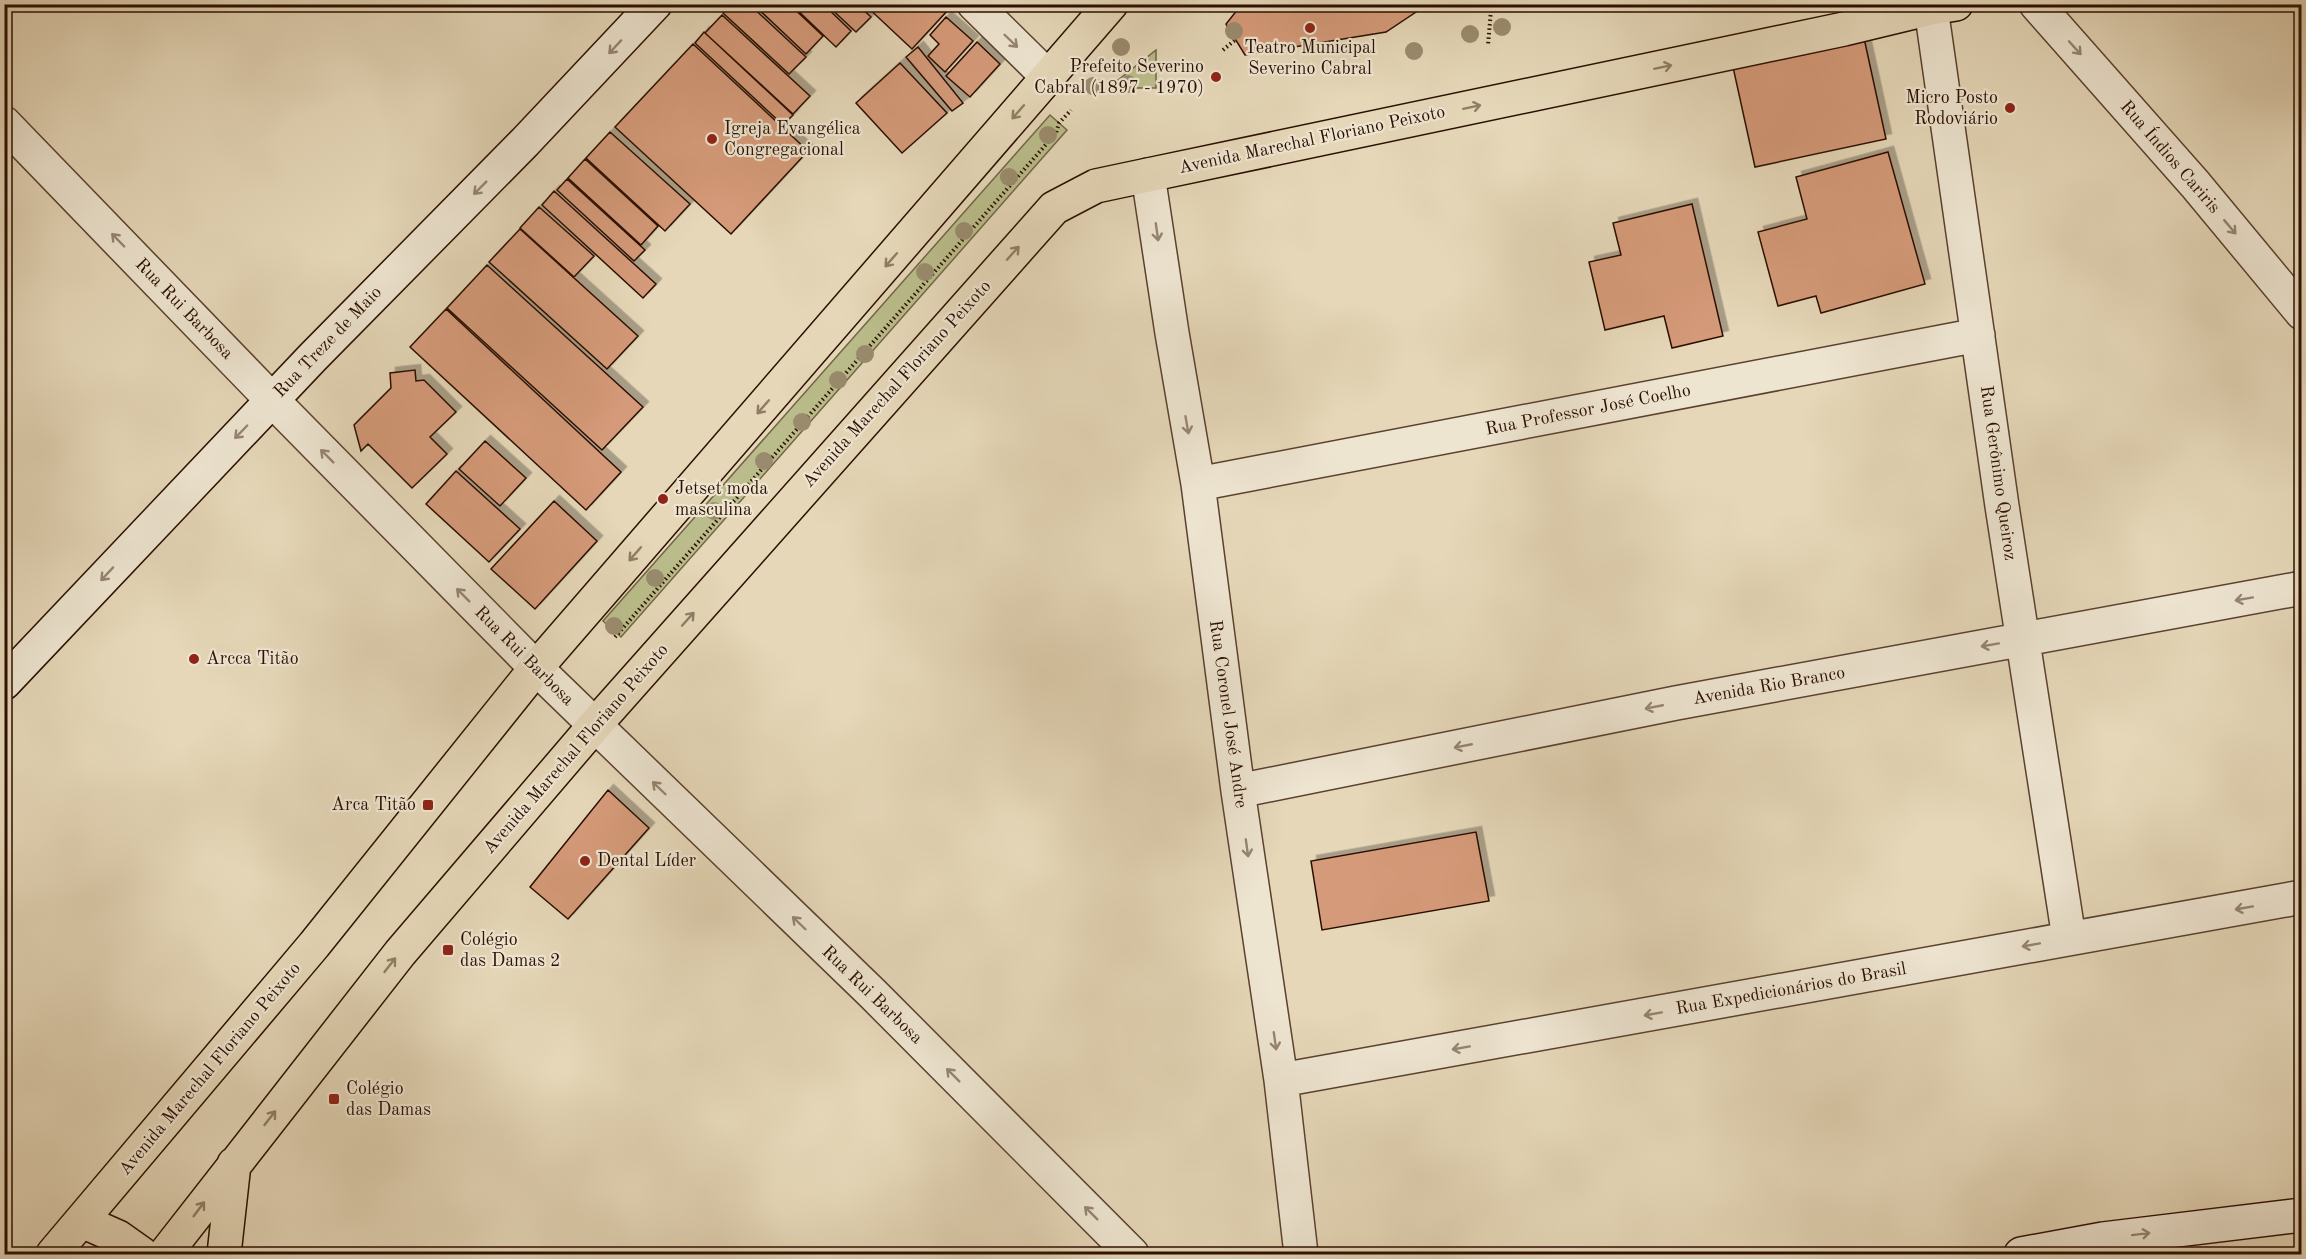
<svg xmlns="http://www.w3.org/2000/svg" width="2306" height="1259" font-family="'Old Standard TT',serif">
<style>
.green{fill:#babd8b;stroke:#726646;stroke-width:1.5}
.building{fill:#d59a79;stroke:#2b0f00;stroke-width:1.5;filter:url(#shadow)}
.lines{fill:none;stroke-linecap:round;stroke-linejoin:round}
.minor-casing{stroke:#5a412e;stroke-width:36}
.tertiary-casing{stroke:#5a412e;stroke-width:36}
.secondary-casing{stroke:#2b0f00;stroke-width:36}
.primary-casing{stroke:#2b0f00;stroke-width:36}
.path{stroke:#2b0f00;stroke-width:4;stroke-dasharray:1.5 3;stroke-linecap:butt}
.minor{stroke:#eee5d1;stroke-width:33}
.tertiary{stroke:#eee5d1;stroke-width:33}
.secondary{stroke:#eee5d1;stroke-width:33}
.primary{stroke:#e5d7b8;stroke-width:33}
.tree{fill:#9a8b6e}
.oneway{stroke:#968573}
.oneway2{stroke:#917d65}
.poi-dot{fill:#8f2418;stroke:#eee5d1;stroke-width:2}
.labels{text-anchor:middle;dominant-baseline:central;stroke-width:4.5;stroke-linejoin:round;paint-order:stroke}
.poi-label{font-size:18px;fill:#2b0f00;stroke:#eee5d1;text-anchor:start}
.street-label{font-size:18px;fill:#2b0f00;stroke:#eee5d1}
</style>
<defs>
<filter id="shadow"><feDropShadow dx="5.5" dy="-5.5" stdDeviation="0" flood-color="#0004"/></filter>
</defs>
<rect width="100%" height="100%" fill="#e5d7b8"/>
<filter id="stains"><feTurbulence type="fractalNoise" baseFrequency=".00333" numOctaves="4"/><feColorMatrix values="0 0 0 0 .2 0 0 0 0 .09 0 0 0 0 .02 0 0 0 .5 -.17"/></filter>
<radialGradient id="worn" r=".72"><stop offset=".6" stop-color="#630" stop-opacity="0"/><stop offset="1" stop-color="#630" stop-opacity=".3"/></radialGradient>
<path class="green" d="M1156,50V88H1108Z
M1050,115L1067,130L621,637L603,621Z"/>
<path class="building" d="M732,4H749L806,57L789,74L723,13Z
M753,4H789L823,36L806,54Z
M791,4H823L851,31L836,47Z
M826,4H857L871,17L856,32Z
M864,4H942L948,10L912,49Z
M1242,4H1428L1386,32L1245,55L1226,24Z
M722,15L810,96L793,114L705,33Z
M946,17L973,41L945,72L928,56L939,44L930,35Z
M704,32L793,115L783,125L695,43Z
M1864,38L1886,139L1755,167L1733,67Z
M977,42L1000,64L970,97L946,76Z
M693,44L808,151L731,234L615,127Z
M918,47L963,103L952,111L906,57Z
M900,63L947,113L902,153L856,103Z
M610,132L690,204L665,231L586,158Z
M1888,152L1925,284L1821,313L1816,296L1778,306L1758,232L1807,219L1796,177Z
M585,159L658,226L641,245L568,178Z
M567,179L645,250L634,261L557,190Z
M554,191L656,284L643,298L542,205Z
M1692,204L1723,336L1672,348L1664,316L1605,330L1589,262L1621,255L1613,223Z
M539,207L594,256L574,277L520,228Z
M520,229L638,336L607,369L489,262Z
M487,265L643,407L602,450L447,308Z
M446,309L621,472L586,510L410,347Z
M415,370L416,381L424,380L456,412L430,437L447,454L412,488L368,444L361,451L354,425L391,388L390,373Z
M485,441L526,478L500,506L459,469Z
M456,471L520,529L489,562L426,504Z
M554,501L597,541L535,609L491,569Z
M608,790L649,828L568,919L530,887Z
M1476,832L1489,901L1322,930L1311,861Z"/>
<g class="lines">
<g class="minor-casing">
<path id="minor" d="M974,4L1049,78
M1931,8L2002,506L2069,938
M4,123L272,400L536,668L873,994L1132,1254
M1148,175L1172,333L1198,484L1238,791L1281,1080L1301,1254
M1198,484L1978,335
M1238,791L1676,703L2302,588
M1281,1080L2302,897"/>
</g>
<g class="tertiary-casing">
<path id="tertiary" d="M2036,4L2195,184L2302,313"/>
</g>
<g class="secondary-casing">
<path id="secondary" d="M4,683L313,357L525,142L655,4
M2021,1254L2103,1239L2302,1215"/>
</g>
<g class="primary-casing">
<path id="primary" d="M82,1221L118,1237L142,1254
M53,1254L314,945L536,668L1111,4
M165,1254L400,953L594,726L1054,208L1096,186L1148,175L1844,29L1931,8L1956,4
M224,1254L234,1164"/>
</g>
<path class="path" d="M1485,4L1491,10L1488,45
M1223,50L1235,40
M615,637L1056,133L1059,123L1071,110"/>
<use href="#minor" class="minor"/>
<use href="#tertiary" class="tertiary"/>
<use href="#secondary" class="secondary"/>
<use href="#primary" class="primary"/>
</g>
<g class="tree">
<circle cx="1502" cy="27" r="9"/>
<circle cx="1234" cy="31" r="9"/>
<circle cx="1470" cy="34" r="9"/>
<circle cx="1121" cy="47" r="9"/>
<circle cx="1414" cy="51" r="9"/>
<circle cx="1128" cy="84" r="9"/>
<circle cx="1093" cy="86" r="9"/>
<circle cx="1048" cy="135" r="9"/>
<circle cx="1009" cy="177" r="9"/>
<circle cx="964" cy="231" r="9"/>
<circle cx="925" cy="272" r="9"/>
<circle cx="865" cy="354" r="9"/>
<circle cx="838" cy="380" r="9"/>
<circle cx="802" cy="422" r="9"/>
<circle cx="764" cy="461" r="9"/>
<circle cx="714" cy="511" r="9"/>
<circle cx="655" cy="578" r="9"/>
<circle cx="614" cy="626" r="9"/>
</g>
<defs><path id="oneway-shaft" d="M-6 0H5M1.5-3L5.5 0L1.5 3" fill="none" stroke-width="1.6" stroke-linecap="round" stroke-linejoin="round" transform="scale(1.5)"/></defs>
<g class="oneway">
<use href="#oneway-shaft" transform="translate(1011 41) rotate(44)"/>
<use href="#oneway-shaft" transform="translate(615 47) rotate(133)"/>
<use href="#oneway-shaft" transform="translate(2075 48) rotate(48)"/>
<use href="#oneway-shaft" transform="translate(480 188) rotate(135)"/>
<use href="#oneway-shaft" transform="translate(2230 227) rotate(50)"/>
<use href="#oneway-shaft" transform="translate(1157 232) rotate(82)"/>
<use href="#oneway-shaft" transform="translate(118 240) rotate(-134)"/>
<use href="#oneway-shaft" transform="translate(1187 425) rotate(80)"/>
<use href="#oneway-shaft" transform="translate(241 432) rotate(134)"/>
<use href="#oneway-shaft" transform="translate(327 456) rotate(-135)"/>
<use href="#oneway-shaft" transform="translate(107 574) rotate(133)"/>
<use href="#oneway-shaft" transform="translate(463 595) rotate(-135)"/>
<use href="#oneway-shaft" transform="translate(2244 599) rotate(170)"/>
<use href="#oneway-shaft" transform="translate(1990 645) rotate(170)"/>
<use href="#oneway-shaft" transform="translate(1654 707) rotate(169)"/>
<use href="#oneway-shaft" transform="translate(1463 746) rotate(169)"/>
<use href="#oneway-shaft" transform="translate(659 788) rotate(-136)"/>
<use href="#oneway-shaft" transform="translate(1247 848) rotate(82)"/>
<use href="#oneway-shaft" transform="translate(2244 908) rotate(170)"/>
<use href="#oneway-shaft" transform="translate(799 923) rotate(-136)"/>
<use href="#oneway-shaft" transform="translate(2031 945) rotate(170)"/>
<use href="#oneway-shaft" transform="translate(1653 1014) rotate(170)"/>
<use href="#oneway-shaft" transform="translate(1275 1041) rotate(82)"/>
<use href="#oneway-shaft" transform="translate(1461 1048) rotate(170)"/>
<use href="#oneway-shaft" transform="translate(953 1075) rotate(-135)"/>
<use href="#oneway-shaft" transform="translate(1091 1213) rotate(-135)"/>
<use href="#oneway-shaft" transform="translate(2141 1234) rotate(-7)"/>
</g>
<g class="oneway2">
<use href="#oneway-shaft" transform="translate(1663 67) rotate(-12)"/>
<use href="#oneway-shaft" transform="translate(1472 107) rotate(-12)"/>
<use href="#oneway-shaft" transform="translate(1018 112) rotate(131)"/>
<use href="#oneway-shaft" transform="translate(1013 253) rotate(-48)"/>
<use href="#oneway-shaft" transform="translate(891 260) rotate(131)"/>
<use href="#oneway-shaft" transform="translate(763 407) rotate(131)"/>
<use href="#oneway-shaft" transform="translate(635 554) rotate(131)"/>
<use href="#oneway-shaft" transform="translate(688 619) rotate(-48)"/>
<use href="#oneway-shaft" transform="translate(390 965) rotate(-52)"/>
<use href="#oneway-shaft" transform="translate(270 1118) rotate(-52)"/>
<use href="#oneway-shaft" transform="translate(199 1209) rotate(-53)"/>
</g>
<g class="poi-dot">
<circle cx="1310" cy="28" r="6"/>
<circle cx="1216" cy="77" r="6"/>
<circle cx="2010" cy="108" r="6"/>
<circle cx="712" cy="139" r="6"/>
<circle cx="663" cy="499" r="6"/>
<circle cx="194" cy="659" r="6"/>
<rect x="422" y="799" width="12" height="12" rx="3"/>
<circle cx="585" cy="861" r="6"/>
<rect x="442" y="944" width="12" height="12" rx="3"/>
<rect x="328" y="1093" width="12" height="12" rx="3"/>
</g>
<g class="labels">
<g class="poi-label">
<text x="1310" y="48" text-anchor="middle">Teatro Municipal<tspan x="1310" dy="21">Severino Cabral</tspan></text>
<text x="1204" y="67" text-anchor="end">Prefeito Severino<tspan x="1204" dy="21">Cabral (1897 - 1970)</tspan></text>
<text x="1998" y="98" text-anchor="end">Micro Posto<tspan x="1998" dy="21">Rodoviário</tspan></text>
<text x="724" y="129">Igreja Evangélica<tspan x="724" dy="21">Congregacional</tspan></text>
<text x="675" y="489">Jetset moda<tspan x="675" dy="21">masculina</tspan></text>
<text x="206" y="659">Arcca Titão</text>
<text x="416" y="805" text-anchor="end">Arca Titão</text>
<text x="597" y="861">Dental Líder</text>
<text x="460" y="940">Colégio<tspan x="460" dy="21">das Damas 2</tspan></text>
<text x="346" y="1089">Colégio<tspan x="346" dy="21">das Damas</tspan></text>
</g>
<g class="street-label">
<text transform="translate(1312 140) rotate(-12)">Avenida Marechal Floriano Peixoto</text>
<text transform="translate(2170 157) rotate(49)">Rua Índios Cariris</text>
<text transform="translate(184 309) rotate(46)">Rua Rui Barbosa</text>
<text transform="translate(328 342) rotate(-46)">Rua Treze de Maio</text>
<text transform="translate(897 384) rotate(-48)">Avenida Marechal Floriano Peixoto</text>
<text transform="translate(1588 410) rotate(-11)">Rua Professor José Coelho</text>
<text transform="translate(1998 473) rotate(82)">Rua Gerônimo Queiroz</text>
<text transform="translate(524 656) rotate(45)">Rua Rui Barbosa</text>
<text transform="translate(1769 686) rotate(-10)">Avenida Rio Branco</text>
<text transform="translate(1228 714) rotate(82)">Rua Coronel José Andre</text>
<text transform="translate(576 749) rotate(-49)">Avenida Marechal Floriano Peixoto</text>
<text transform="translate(1791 989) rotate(-10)">Rua Expedicionários do Brasil</text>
<text transform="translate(872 995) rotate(44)">Rua Rui Barbosa</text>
<text transform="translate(210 1069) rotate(-50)">Avenida Marechal Floriano Peixoto</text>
</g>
</g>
<rect width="2306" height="1259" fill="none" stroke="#e5d7b8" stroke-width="24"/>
<rect x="6" y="6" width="2294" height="1247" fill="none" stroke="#2b0f00" stroke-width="3"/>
<rect x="12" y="12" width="2282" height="1235" fill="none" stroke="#2b0f00" stroke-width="1.5"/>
<rect width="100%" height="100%" filter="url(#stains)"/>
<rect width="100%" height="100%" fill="url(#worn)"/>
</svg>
